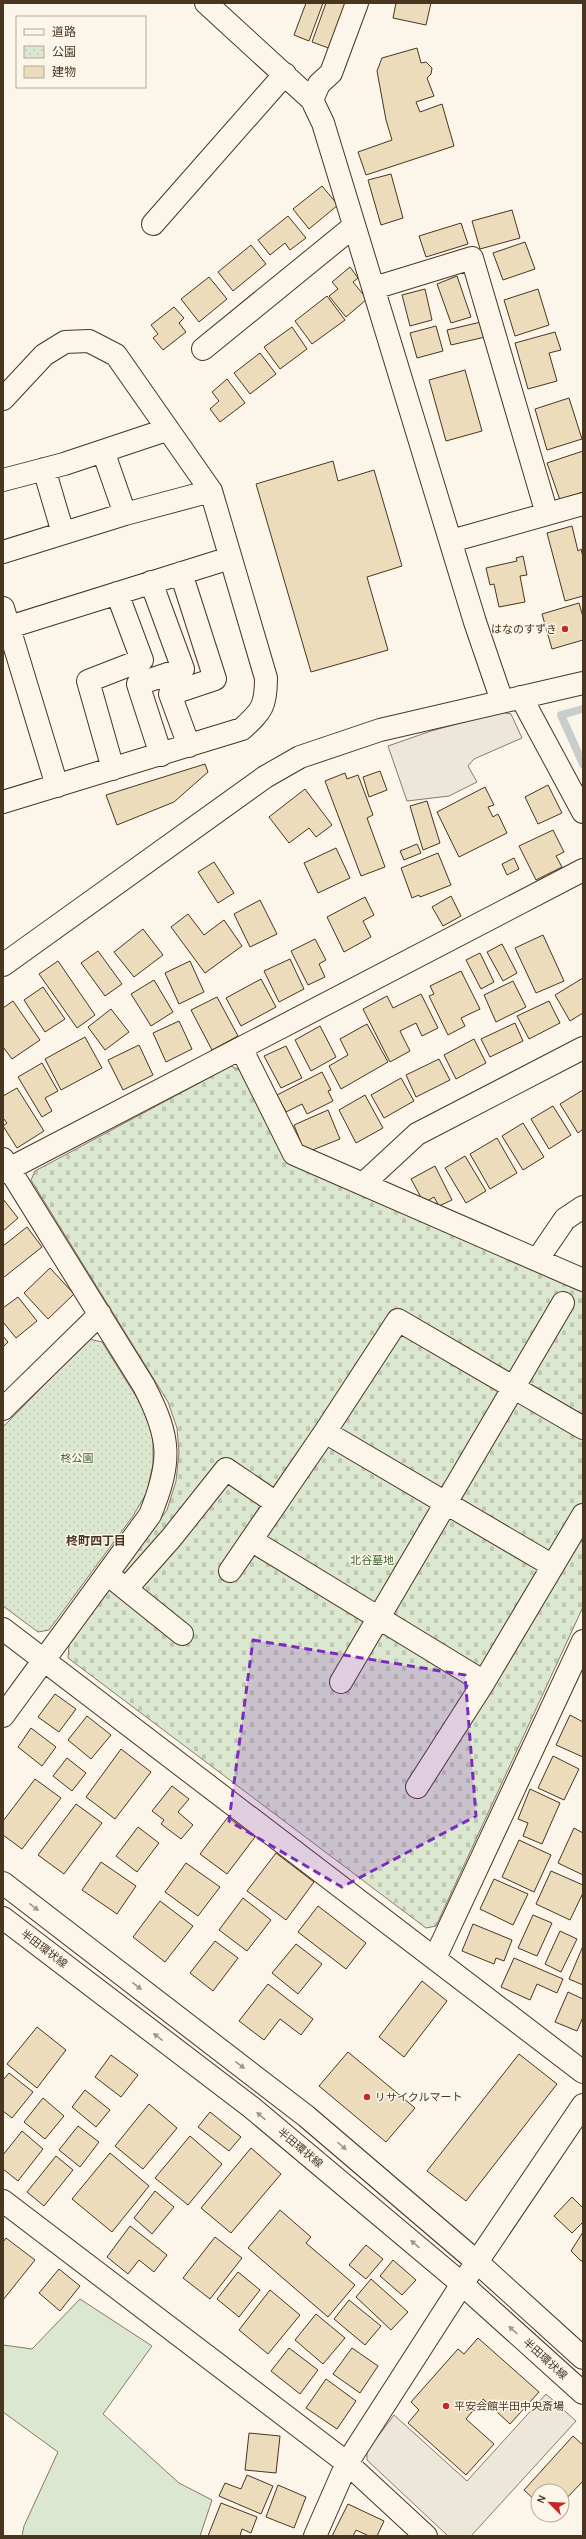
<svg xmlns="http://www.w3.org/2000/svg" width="586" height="2539" font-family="Karla,'Noto Sans JP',sans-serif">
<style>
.grass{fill:#dce7d0;stroke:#887966}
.cemetery{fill:url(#cemetery-stones);stroke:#887966}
.park{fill:url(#park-dots);stroke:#887966}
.parking{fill:#ede7d9;stroke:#887966}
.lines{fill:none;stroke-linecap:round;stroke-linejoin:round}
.stream{stroke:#c9cecd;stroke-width:8}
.building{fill:#ecdcbc;stroke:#4a3520}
.minor-casing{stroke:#4a3520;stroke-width:24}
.major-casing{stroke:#4a3520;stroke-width:24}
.minor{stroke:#fbf6e9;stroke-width:22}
.major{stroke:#fbf6e9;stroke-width:22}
.oneway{fill:#a29684}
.marked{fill:#7b2cbf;fill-opacity:0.2;stroke:#7b2cbf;stroke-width:3;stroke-dasharray:8 5;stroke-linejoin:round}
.poi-dot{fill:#c62828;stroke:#fbf6e9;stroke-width:1.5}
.labels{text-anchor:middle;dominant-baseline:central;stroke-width:3;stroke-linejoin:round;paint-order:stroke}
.poi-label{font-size:11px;fill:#4a3520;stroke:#fbf6e9;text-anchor:start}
.park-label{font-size:11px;fill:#436837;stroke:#fbf6e9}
.street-label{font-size:11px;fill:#4a3520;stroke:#fbf6e9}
.neighbourhood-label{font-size:12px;font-weight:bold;fill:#4a3520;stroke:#fbf6e9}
</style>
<defs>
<pattern id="cemetery-stones" width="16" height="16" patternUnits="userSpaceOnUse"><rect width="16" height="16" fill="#dce7d0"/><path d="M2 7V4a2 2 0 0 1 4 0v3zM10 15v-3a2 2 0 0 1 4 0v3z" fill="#bec7b2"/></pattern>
<pattern id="park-dots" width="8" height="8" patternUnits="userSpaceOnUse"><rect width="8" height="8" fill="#dce7d0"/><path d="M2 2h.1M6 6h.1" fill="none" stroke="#bec7b2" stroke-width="1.8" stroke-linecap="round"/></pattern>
</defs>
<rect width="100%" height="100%" fill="#fbf6e9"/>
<path class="grass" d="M80,2299L152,2346L103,2414L179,2483L212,2500L200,2536H22L24,2526L58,2452L3,2412V2345L32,2349Z"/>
<path class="cemetery" d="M231,1066L242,1071L287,1160L583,1290V1607L436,1926L426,1928L68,1658L69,1645L167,1510L176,1481L179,1453L177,1428L168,1402L31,1180L35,1171Z"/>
<path class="park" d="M89,1339L102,1342L142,1406L153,1436V1464L147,1492L133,1516L49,1630L38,1632L3,1606V1427Z"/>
<path class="parking" d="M501,712L511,714L522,738L474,759L468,766L477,782L449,796L407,801L388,746L431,731Z
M546,2394L576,2421L471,2536H448L367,2460V2451L394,2415L467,2481Z"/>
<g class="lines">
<path class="stream" d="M583,709L561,715L583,764"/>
</g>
<path class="building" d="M306,3H323L309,41L294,35Z
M326,3H351L334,50L312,42Z
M396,3H431L426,25L393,18Z
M417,48L421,63L426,62L432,68L431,74L427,78L434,96L416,102L420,112L442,104L454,146L366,175L358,152L392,140L386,120L377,71L382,58Z
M391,174L403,218L381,225L368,180Z
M322,186L338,205L309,229L293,209Z
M512,210L520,238L480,249L472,221Z
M288,216L306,238L290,250L285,243L270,255L258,240Z
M461,223L468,244L426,257L419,236Z
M525,242L535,269L503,280L493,253Z
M251,245L266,264L233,291L218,272Z
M350,267L358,278L353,282L367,299L346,317L329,296L338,289L332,282Z
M457,276L471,317L451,323L437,284Z
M209,277L227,299L199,322L181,299Z
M425,289L432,320L410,326L402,295Z
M538,289L549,325L515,336L504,300Z
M327,296L345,320L312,344L295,321Z
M174,307L184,318L179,323L186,332L163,350L153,338L158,334L151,325Z
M481,322L485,337L451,345L447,330Z
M436,326L443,351L417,358L410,333Z
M292,327L307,349L280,369L264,347Z
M555,332L561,350L549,353L557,381L528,389L515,343Z
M260,353L276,374L250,394L234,373Z
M465,370L482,431L446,441L429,380Z
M227,379L245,403L220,422L210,409L219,401L212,392Z
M569,398L582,439L547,450L535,409Z
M583,451V492L560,500L547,463Z
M333,461L338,481L374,470L402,566L367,577L388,650L311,672L256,484Z
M572,526L578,551L581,549L583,557V596L565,601L547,533Z
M523,556L527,575L520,576L525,602L499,607L494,584L490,585L486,568L517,561L516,558Z
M579,603L583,617V640L552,649L542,614Z
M205,764L208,772L174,802L117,825L106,795Z
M380,771L387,790L369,797L363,777Z
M345,773L347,779L358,775L373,815L367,818L385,867L361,876L325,781Z
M548,785L562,813L538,824L525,797Z
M485,787L494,805L488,807L493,817L498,814L507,833L459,857L437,812Z
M305,789L332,825L316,837L309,828L289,843L269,817Z
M427,801L440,843L423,850L410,806Z
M553,830L564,852L556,856L562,867L536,880L519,846Z
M417,844L421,853L404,860L400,851Z
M336,848L350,878L318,893L304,863Z
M438,853L451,885L420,897L419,895L412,898L401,868Z
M514,858L519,869L507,875L502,864Z
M214,862L234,893L218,903L198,872Z
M451,896L461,916L443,926L432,907Z
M365,897L374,915L363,921L371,937L344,952L327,917Z
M260,900L277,934L250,947L234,914Z
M188,914L204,935L224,920L242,946L205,973L171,927Z
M143,929L163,955L134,977L114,952Z
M543,935L564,981L536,993L515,948Z
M315,939L326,960L319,964L325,977L308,985L291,951Z
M502,944L517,973L503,981L487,952Z
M98,951L122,984L105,996L81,963Z
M480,953L494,982L481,989L466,960Z
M290,959L304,989L279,1002L264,971Z
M58,961L95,1015L77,1028L39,974Z
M190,961L204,992L179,1004L165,973Z
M461,971L480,1009L461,1018L465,1026L448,1035L429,996L434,994L430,986Z
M583,978V1013L570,1021L555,995Z
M261,979L276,1007L241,1026L226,998Z
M154,980L173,1012L151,1026L131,994Z
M513,981L526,1007L496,1022L484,995Z
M43,987L65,1019L45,1032L24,1000Z
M421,994L438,1028L422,1036L416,1023L400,1031L410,1051L390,1062L363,1009L387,996L393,1008Z
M217,997L238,1036L212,1050L191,1010Z
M13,1001L40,1040L12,1059L3,1047V1008Z
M549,1001L560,1023L529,1039L517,1016Z
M111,1009L129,1032L105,1050L88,1027Z
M179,1021L192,1049L166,1062L153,1033Z
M515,1023L523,1041L490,1057L481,1039Z
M367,1024L388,1062L341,1089L329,1066L348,1055L340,1039Z
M320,1026L336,1057L311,1071L295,1040Z
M85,1037L102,1068L61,1090L45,1059Z
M474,1039L486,1063L456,1079L444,1055Z
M139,1045L153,1075L123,1090L108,1060Z
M286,1046L302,1078L281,1088L264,1056Z
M439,1059L450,1080L416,1097L406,1075Z
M42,1063L58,1091L45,1098L52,1111L42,1117L18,1077Z
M322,1072L331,1090L328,1091L333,1101L307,1114L302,1104L286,1112L277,1095Z
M401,1078L414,1101L384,1118L371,1095Z
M17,1088L44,1131L17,1148L3,1126L7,1123L3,1118V1096Z
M583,1090V1129L578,1133L560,1104Z
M365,1095L383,1128L356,1143L339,1110Z
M553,1106L571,1135L549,1149L531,1119Z
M328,1110L340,1139L305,1153L294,1125Z
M523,1123L544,1157L523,1170L502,1136Z
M497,1138L517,1173L490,1189L470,1154Z
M465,1156L486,1191L466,1203L445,1168Z
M435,1166L452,1200L439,1206L434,1197L424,1203L411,1179Z
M3,1199L18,1218L3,1231Z
M27,1227L42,1247L3,1278V1246Z
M50,1268L74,1294L48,1319L24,1293Z
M18,1297L37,1321L16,1338L3,1322V1308Z
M3,1336L8,1342L3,1347Z
M55,1694L76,1709L59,1732L38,1717Z
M570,1715L583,1722V1757L556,1745Z
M87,1716L111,1735L91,1759L68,1740Z
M31,1728L56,1747L42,1766L18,1747Z
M121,1749L151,1772L115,1819L86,1797Z
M553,1756L579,1769L564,1800L538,1788Z
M67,1758L86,1773L72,1791L53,1776Z
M35,1779L61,1798L22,1849L3,1835V1821Z
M172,1786L189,1799L178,1812L193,1825L181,1839L161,1824L164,1820L152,1811Z
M530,1789L560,1803L542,1844L523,1836L528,1823L518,1819Z
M76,1804L102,1823L64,1874L38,1855Z
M228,1817L255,1837L227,1874L200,1854Z
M138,1827L159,1843L137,1872L116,1856Z
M574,1828L583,1833V1875L558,1863Z
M519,1840L551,1855L534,1892L502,1877Z
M276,1853L314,1882L286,1920L247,1891Z
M101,1862L136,1886L117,1914L82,1890Z
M186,1863L220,1887L198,1916L165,1892Z
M551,1871L583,1885V1893L570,1920L536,1904Z
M494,1879L528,1894L513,1925L480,1909Z
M243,1898L271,1920L247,1951L219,1930Z
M160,1901L193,1926L165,1962L133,1937Z
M318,1906L366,1943L346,1969L298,1932Z
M533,1915L552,1923L537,1956L518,1948Z
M473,1924L512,1940L504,1961L496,1958L494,1964L462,1951Z
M560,1931L577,1939L561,1972L545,1964Z
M215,1941L238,1958L213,1991L190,1973Z
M296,1944L322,1964L298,1994L272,1973Z
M583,1946V1985L569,1979Z
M514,1958L563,1979L557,1993L537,1984L530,2000L501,1987Z
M422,1981L447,2001L404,2057L379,2037Z
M268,1984L313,2019L301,2035L280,2019L264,2040L239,2021Z
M568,1992L583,1999V2017L577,2031L555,2022Z
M37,2027L66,2050L37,2088L7,2064Z
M348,2052L415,2108L386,2142L319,2086Z
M519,2054L557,2084L466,2201L427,2171Z
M111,2055L138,2075L121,2097L95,2077Z
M9,2073L33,2092L12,2118L3,2111V2080Z
M85,2090L110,2110L96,2127L72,2107Z
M43,2098L64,2116L45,2139L24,2122Z
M149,2104L177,2128L143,2169L115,2146Z
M210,2112L241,2137L229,2151L198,2127Z
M78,2126L99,2142L80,2167L59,2150Z
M22,2131L43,2149L18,2181L3,2169V2155Z
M190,2136L222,2164L188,2205L155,2178Z
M251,2148L281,2174L231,2233L201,2208Z
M110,2153L149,2186L112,2232L72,2199Z
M56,2156L73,2170L44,2206L27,2192Z
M155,2191L174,2207L152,2234L134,2218Z
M572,2197L583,2208V2222L572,2233L554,2216Z
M280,2210L311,2237L306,2243L355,2285L328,2317L248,2248Z
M130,2226L167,2255L154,2272L139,2260L128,2274L107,2257Z
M583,2232V2260L581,2261L571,2251Z
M215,2237L242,2258L210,2299L183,2278Z
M6,2238L35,2260L3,2300V2242Z
M366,2245L383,2259L366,2279L349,2265Z
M393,2260L416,2280L402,2295L380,2276Z
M59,2269L80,2286L60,2311L39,2293Z
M238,2272L260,2290L239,2317L217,2299Z
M371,2279L408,2312L391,2330L356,2297Z
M270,2290L300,2315L268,2354L239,2330Z
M349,2300L381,2326L365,2345L334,2319Z
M316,2314L345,2338L323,2364L295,2340Z
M478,2338L539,2392L510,2424L483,2399L466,2419L494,2444L466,2475L408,2423L419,2410L411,2402L458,2349L464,2354Z
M289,2348L318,2370L300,2394L271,2371Z
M352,2348L378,2366L360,2393L333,2374Z
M326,2379L356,2401L337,2429L306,2408Z
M249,2433L280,2436L276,2473L245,2470Z
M573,2436L583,2445V2481L562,2503V2491H538V2503L524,2490Z
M247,2475L273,2486L261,2514L219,2496L225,2483L241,2489Z
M278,2485L306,2497L294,2528L266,2517Z
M221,2503L257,2517L251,2533L242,2529L240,2536H208Z
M348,2504L384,2521L377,2536H369L356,2530L353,2536H332Z"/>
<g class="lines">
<g class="minor-casing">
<path id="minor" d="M206,3L312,100L323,123L475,622L502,701
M312,100L319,84L331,73L357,3
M153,224L285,74
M374,288L472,258L547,514
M203,349L354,226
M3,399L44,355L65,342L89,341L116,355L211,491L266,678C266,706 262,711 242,729L3,802
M103,451L125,514
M44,469L63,533
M3,480L64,464L166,430
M451,541L583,504
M3,552L125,514L211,491
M181,573L215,679L170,694L189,746
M151,582L183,669L138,684L161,755
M3,608L57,786
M3,629L230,558
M521,697L583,812
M113,769L88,681L142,660L117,593
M3,965L265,777L300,757L380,730L583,683
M241,1048L294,1154L583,1280
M3,1159L144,1386C171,1438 172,1461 150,1515L3,1716
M3,1172L583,870
M363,1184L417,1134L583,1048
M537,1260L565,1219L583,1207
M3,1409L100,1314
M325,1432L553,1566
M251,1540L484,1682
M230,1571L325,1432L398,1320L583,1428
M116,1581L182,1634
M127,1588L172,1537L226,1469L276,1503
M3,1629L583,2072
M341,1682L563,1303
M417,1787L484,1682L583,1515
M435,1958L583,1641
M3,2201L347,2463L426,2536
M315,2536L347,2463L462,2284L583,2105"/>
</g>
<g class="major-casing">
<path id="major" d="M3,1883L306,2116L477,2262L583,2358
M3,1918L251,2107L462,2284L583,2393"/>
</g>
<use href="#minor" class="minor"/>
<use href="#major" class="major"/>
</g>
<defs><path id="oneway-solid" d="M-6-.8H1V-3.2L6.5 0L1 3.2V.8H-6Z"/></defs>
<g class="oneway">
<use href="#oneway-solid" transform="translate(34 1907) rotate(38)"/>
<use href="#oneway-solid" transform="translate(137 1986) rotate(38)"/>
<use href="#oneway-solid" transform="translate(158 2037) rotate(-143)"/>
<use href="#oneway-solid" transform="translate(240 2065) rotate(38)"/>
<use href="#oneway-solid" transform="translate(261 2116) rotate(-140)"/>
<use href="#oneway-solid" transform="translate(342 2146) rotate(41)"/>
<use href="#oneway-solid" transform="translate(415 2244) rotate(-140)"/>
<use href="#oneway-solid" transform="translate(513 2330) rotate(-138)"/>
</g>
<path class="marked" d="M253,1640L465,1675L476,1816L342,1887L229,1821Z"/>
<g class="poi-dot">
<circle cx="565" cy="629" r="4"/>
<circle cx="367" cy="2097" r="4"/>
<circle cx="446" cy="2406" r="4"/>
</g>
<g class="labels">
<g class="poi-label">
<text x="557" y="629" text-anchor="end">はなのすずき</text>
<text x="375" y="2097">リサイクルマート</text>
<text x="454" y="2406">平安会館半田中央斎場</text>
</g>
<g class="park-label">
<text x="77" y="1458">柊公園</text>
<text x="372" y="1560">北谷墓地</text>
</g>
<g class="street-label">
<text transform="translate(44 1949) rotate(37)">半田環状線</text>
<text transform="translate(300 2148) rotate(40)">半田環状線</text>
<text transform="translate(545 2359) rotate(42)">半田環状線</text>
</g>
<g class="neighbourhood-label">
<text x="96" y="1541">柊町四丁目</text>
</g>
</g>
<rect width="586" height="2539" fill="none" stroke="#4a3520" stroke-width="8"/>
<rect x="16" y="16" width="130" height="72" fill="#fbf6e9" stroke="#b4a999"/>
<rect x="24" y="29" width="20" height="6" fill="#fbf6e9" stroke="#b4a999"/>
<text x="52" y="36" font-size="12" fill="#4a3520">道路</text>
<rect x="24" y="46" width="20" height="12" fill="url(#park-dots)" stroke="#b4a999"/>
<text x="52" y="56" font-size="12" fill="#4a3520">公園</text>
<rect x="24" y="66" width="20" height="12" fill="#ecdcbc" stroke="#b4a999"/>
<text x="52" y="76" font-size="12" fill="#4a3520">建物</text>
<g transform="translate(550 2503) rotate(294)"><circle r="19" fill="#fbf6e9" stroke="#b4a999"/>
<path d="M0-3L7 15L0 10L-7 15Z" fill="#c62828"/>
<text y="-6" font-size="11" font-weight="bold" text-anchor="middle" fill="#4a3520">N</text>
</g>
</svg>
